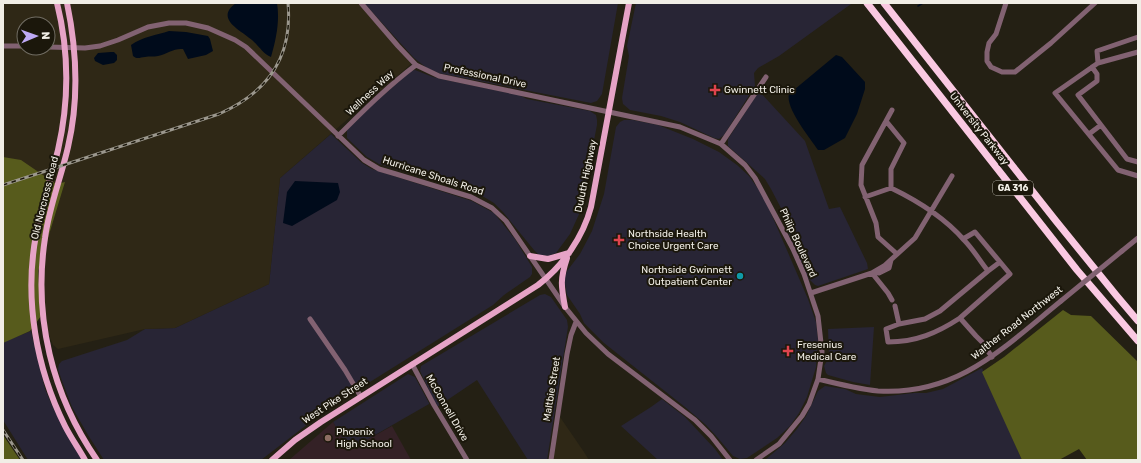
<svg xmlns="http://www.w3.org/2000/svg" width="1141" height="463" font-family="Rubik,sans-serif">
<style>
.commercial{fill:#282535}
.built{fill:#2f2816;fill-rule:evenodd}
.education{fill:#342126}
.forest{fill:#575b1c}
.water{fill:#000b1b}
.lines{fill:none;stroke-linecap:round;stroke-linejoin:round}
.stream{stroke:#000b1b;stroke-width:1.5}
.minor{stroke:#826272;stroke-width:5}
.major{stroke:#e6a3c6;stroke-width:6}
.highway{stroke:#fac9e2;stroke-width:7}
.rail-casing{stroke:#9b978d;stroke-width:3}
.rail{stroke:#1b170b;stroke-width:1.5;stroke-dasharray:4.5;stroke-linecap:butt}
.minor-bridge{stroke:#826272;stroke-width:5}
.health-dot{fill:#e0444e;stroke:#1b170b;stroke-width:1.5}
.culture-dot{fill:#0f9aa8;stroke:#1b170b;stroke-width:1.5}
.education-dot{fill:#8d6e63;stroke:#1b170b;stroke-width:1.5}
.labels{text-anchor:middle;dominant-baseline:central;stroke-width:4;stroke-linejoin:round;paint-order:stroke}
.shield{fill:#1b170b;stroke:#b1aea4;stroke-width:1}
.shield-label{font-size:9px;font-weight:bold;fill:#f1eee6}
.street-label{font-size:10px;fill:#f1eee6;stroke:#1b170b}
.poi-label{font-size:10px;fill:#f1eee6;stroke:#1b170b;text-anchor:start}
</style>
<rect width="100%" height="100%" fill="#242014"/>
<path class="commercial" d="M364,3H618L602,94L597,101L591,103L438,73L427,68L414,58Z
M636,3H850L851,4L779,56L758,68L754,73L755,86L724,135L719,139L714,138L680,122L661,116L630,110L623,104L622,98L629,56L627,46Z
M415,70L433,77L446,80L519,95L527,99L590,111L596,115L597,120V125L580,212L570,234L556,253L549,256L539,255L534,250L503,212L494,203L484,197L474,193L379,164L367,157L347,138V130L362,114L411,71Z
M759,91L805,141L829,209L840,207L867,263L868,269L818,286L815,285L807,277L786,228L782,210L771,189L765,179L728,146V139Z
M624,120H633L658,125L693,139L719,152L737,165L749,176L764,197L808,299L816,322L818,340L816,367L807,397L799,413L790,426L777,438L747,458L740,459L733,456L718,438L706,425L685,407L604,343L584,323L580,314L567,295L564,279L567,271L580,254L592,231L604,194L616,127L620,122Z
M331,134L362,163L372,169L472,201L494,213L515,239L532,267V274L530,277L504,295L493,305L330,407L261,460H104L88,435L72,407L62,381L58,369L59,364L62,361L127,340L145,329L175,328L269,284L280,178Z
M545,294L551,297L567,320L568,327L547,460H528L477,380L437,407L420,371L421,366L540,295Z
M874,327L870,385L853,382L828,375L826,373L824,366L829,357L828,329Z
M31,331L45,389L51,403L61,423L83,460H28L3,420V342Z
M982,368L1022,460H765L785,443L797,429L806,416L818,391L825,386L845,389L856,394L880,397L914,393H926L943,389Z
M408,374L415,377L429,403V404L349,450L333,422Z
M662,399L685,417L715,449L723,460H658L621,426L651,407Z"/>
<path class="built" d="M3,3H358L411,64L280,178L269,284L175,328L145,329L58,349L53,345L41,316L38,271L65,182L3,195ZM24,24H48V48H24Z
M560,417L584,452L589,460H553Z"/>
<path class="education" d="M333,422L349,450L392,426L411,460H289Z"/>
<path class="forest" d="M3,157L21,160L56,184L65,182L38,271L41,316L30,331L3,343Z
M1063,310L1071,315L1091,316L1138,362V460H1087L1079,449L1059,460H1022L982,372L1004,357Z
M3,435L20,460H3Z"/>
<path class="water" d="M236,3H277C280,21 276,40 271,57C263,54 259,46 252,40C241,30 214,19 236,3Z
M169,31L186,32L208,36L210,39L213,51L206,55L188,59L183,49C174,48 167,54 158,56C154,57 149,56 145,57C140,57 138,60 133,56L131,45C142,37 157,35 169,31Z
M111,52H114L117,55V60L114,63L103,65L95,61L94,58L98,53Z
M836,55L842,57L865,82V89L857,114L845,138L824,150H818C810,138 785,108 789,94Z
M295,181L338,183L340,192L337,200L292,226L283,223L287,192Z"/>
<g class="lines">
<path class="stream" d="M918,6L923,3"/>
<path class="minor" d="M361,3L398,46L416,65L439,76L680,127L721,144L745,165L755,178L793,249L804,274L818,316L822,352L818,379L809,404L802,416L779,444L756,460
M1006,3L996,34L989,43L987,52V61L991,67L1002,72H1015L1051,43L1095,3
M3,46H24
M48,47L85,48L100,46L118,40L148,27L169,23H186L208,28L235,40L246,47L364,160L379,169L396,174L471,197L492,208L506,221L565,307L586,333L608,354L695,420L711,436L730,460
M1138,52L1098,63L1055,93L1118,170L1138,176
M1098,63L1097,51L1138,37
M1092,67L1097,74V81L1078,95L1127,159L1138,162
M892,110L862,165L861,185L876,223L878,237L897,254
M1089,134L1101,125
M338,136C363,111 388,86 416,65
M721,144L766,77
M891,188C918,201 944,217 964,240C973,249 980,261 988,271L940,311L925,319L899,324L895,306
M865,197L891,188V169L904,143L886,121
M963,239L975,232L1010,274L960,318L976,336L982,342L992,357
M1122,251L1138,238
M988,271L1000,262
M874,272L879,273L889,268L891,260
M872,273L888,293L892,300
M811,293L872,273L884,266L915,238L952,176
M310,319L345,370L361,397
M899,324L886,329L888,342C916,342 937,333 960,318
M412,364L434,405L467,460
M818,379C838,384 858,389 878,391C958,396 1004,347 1061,301
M551,460L567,354L571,335L576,322"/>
<path class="major" d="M57,3C69,51 69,102 58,150C51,178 41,206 36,235C24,299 36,368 65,426C71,438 79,449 85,460
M67,3C77,51 79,100 68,147C61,178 49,207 45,238C33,317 52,395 97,460
M530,256L548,259L569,253
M565,307C561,286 560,279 567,258
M272,460L295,440L321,422L538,285C563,266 583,237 591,207L629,3"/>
<path class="highway" d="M867,3L1077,270L1138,341
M884,3L1056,221L1116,295L1138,321"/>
<g class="rail-casing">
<path id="rail" d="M3,185L219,114C267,93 293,57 288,3
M3,430L23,460"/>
</g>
<use href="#rail" class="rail"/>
<path class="minor-bridge" d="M1061,301L1122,251"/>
</g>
<g class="health-dot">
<path d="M713 84h4v4h4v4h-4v4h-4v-4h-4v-4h4z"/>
<path d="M617 234h4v4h4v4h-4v4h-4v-4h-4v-4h4z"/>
<path d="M786 345h4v4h4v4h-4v4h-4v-4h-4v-4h4z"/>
</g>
<circle class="culture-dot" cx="740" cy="276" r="4"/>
<circle class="education-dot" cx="328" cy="438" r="4"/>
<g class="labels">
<rect class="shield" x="993" y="181" width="40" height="14" rx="3"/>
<g class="shield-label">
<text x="1013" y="188">GA 316</text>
</g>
<g class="street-label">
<text transform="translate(485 76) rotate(12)">Professional Drive</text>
<text transform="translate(370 93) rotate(-43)">Wellness Way</text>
<text transform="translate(979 129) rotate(52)">University Parkway</text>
<text transform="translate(433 176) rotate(18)">Hurricane Shoals Road</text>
<text transform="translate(586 176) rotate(-78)">Duluth Highway</text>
<text transform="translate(45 198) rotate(-76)">Old Norcross Road</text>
<text transform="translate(798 243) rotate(65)">Philip Boulevard</text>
<text transform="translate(1017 323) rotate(-38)">Walther Road Northwest</text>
<text transform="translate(552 389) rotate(-81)">Maltbie Street</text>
<text transform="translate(335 401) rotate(-33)">West Pike Street</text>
<text transform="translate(447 408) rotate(60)">McConnell Drive</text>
</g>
<g class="poi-label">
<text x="724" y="90">Gwinnett Clinic</text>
<text x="628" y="234">Northside Health<tspan x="628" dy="12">Choice Urgent Care</tspan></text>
<text x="732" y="270" text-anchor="end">Northside Gwinnett<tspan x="732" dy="12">Outpatient Center</tspan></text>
<text x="797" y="345">Fresenius<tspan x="797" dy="12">Medical Care</tspan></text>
<text x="336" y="432">Phoenix<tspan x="336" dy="12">High School</tspan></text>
</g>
</g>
<rect width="1141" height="463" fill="none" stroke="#f1eee6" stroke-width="8"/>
<g transform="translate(36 36) rotate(88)"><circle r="19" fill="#1b170b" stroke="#716d63"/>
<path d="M0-3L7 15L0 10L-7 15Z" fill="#bea9f5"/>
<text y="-6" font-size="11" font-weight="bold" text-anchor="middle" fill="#f1eee6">N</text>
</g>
</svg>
